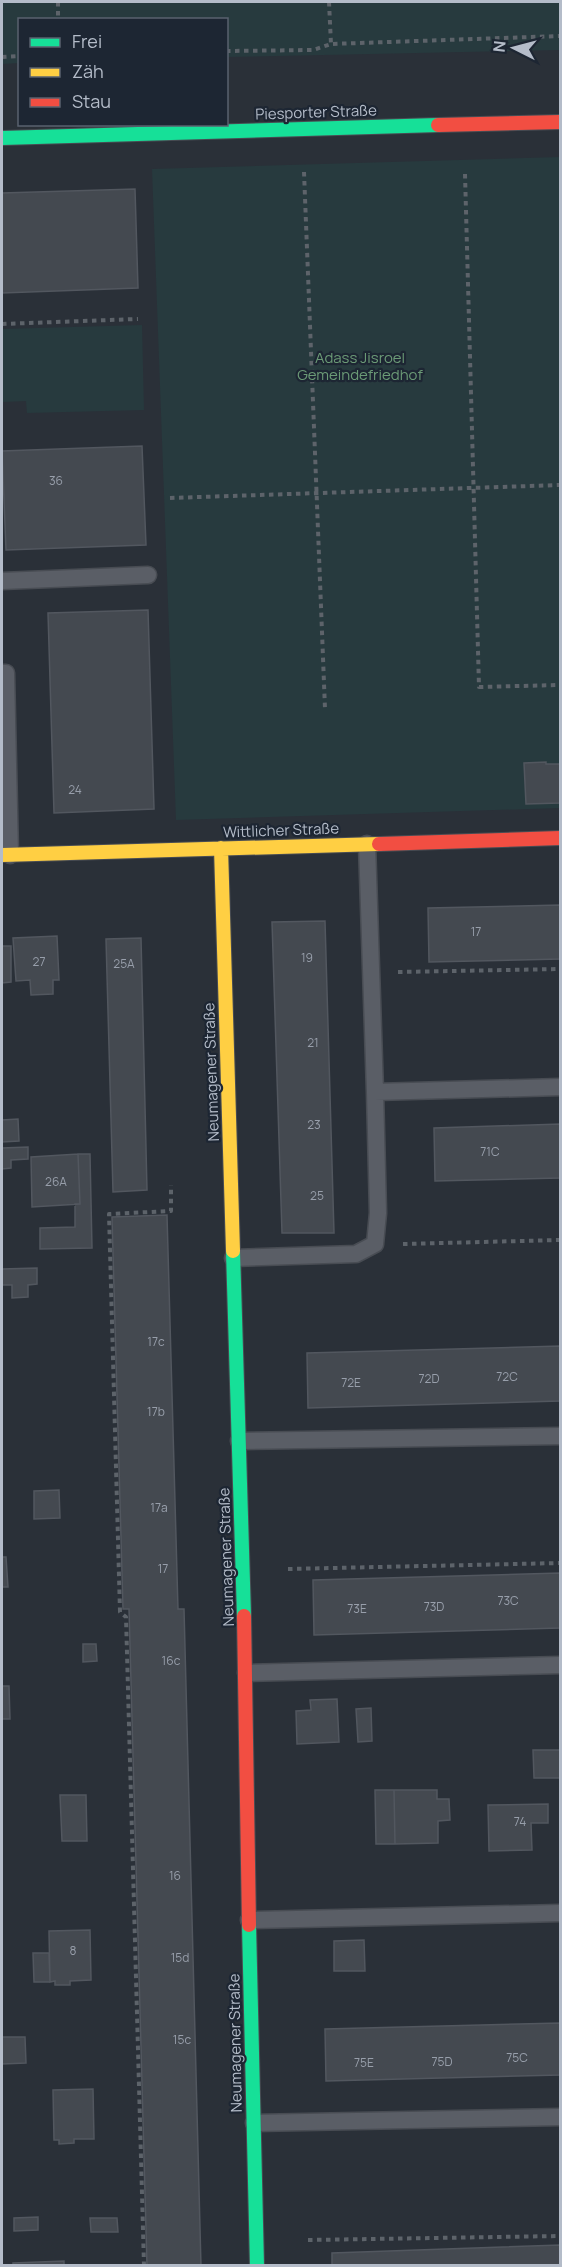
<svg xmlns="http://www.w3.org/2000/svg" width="562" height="2267" font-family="Manrope,sans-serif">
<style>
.green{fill:#273a3e}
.building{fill:#444950;stroke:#52575f;stroke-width:1.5}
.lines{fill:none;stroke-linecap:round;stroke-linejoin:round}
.lane-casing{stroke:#484c53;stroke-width:19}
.fast-casing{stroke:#484c53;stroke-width:16}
.slow-casing{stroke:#484c53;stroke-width:16}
.jam-casing{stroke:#484c53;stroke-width:16}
.path{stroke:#5d636a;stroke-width:4;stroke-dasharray:4.5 4.5;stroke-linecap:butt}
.lane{stroke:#5a5e66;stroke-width:16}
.fast{stroke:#16e098;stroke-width:14}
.slow{stroke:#ffcf43;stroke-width:14}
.jam{stroke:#f24e42;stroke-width:14}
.labels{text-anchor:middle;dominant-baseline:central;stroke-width:4.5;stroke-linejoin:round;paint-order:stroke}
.number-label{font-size:12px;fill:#989fab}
.street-label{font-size:15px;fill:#b4bcc9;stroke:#1d2633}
.park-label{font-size:15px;fill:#6b9a76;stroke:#1d2633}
</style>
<rect width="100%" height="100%" fill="#2a3038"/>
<path class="green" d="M2,2H560V50L227,57L226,20H20L19,63L2,64Z
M560,157V808L176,820L152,169Z
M142,325L144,410L27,413L26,401L2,402V329Z"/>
<path class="building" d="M135,189L138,288L2,293V193Z
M142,446L146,545L6,550L2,451Z
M148,610L154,809L54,813L48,613Z
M546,762V764H560V803L526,804L524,763Z
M560,905V959L429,962L428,908Z
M325,921L334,1233H282L272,922Z
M57,936L59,980H53V994L31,995L30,980L16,981L13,938Z
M141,938L147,1190L113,1192L106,939Z
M2,946H11V982L2,983Z
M18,1119L19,1141L2,1142V1120Z
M560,1124V1178L435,1181L434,1128Z
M28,1147V1159L11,1160V1168L2,1169V1148Z
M78,1154L80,1204L32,1207L31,1157Z
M78,1154H90L92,1248L40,1249V1228L75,1227V1204H80Z
M167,1215L178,1609H184L201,2266H147L129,1609H123L112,1217Z
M37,1268V1284L28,1285V1297L12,1298V1285H2V1269Z
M560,1346V1401L308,1408L307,1353Z
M59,1490L60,1518L34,1519V1491Z
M2,1557H6L8,1587H2Z
M560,1573V1628L314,1635L313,1580Z
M83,1644H96L97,1661L83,1662Z
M2,1686H9L10,1719H2Z
M337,1699L339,1742L297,1744L296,1711L311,1710L310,1700Z
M371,1708L372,1741L358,1742L356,1709Z
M533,1750H560V1778H534Z
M375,1790H394L395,1844H376Z
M394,1790H437V1799H449L450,1820L438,1821V1843L395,1844Z
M60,1795H86L87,1841H62Z
M548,1804V1823H531L532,1850L489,1851L488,1805Z
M90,1930L91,1980L70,1981V1985H55V1981L50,1982L49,1931Z
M364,1940L365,1971H334V1941Z
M33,1953H49L50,1982H34Z
M560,2023V2075L326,2081L325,2029Z
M2,2037H25L26,2063L2,2064Z
M93,2089L94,2139H74V2143L59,2144V2140H54L53,2090Z
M38,2217V2230L14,2231V2218Z
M90,2218H117L118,2232H91Z
M560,2245V2266H332V2253Z
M64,2261V2266H13V2263Z"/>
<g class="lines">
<g class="lane-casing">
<path id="lane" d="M2,581L148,575
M2,673H6L10,855
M367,844L375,1092
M233,1258L356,1254L375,1244L378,1213L375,1092L560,1087
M239,1441L560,1436
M246,1673L560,1665
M249,1920L560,1913
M254,2123L560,2117"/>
</g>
<g class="fast-casing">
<path id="fast" d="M2,138L438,125
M233,1251L244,1616
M249,1925L257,2266"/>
</g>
<g class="slow-casing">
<path id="slow" d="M221,848L233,1251
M2,855L379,844"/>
</g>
<g class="jam-casing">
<path id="jam" d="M438,125L560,122
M379,844L560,838
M244,1616L249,1925"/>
</g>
<path class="path" d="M58,2V20
M329,2L331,44
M226,51L313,50L331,44L560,36
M2,57L20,56
M304,172L325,709
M465,174L479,687L560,685
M2,324L138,319
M170,498L560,485
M398,972L560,969
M403,1244L560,1240
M288,1569L560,1563
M308,2240L560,2236
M144,2266L126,1617L120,1612L109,1214L171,1211V1185"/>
<use href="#lane" class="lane"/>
<use href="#fast" class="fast"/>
<use href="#slow" class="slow"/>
<use href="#jam" class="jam"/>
</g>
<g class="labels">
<g class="number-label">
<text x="56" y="480">36</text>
<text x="75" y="789">24</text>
<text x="476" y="931">17</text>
<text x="307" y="957">19</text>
<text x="39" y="961">27</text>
<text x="124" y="963">25A</text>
<text x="313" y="1042">21</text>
<text x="314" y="1124">23</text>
<text x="490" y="1151">71C</text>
<text x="56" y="1181">26A</text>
<text x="317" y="1195">25</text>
<text x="156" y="1341">17c</text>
<text x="507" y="1376">72C</text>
<text x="429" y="1378">72D</text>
<text x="351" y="1382">72E</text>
<text x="156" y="1411">17b</text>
<text x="159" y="1507">17a</text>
<text x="163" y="1568">17</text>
<text x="508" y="1600">73C</text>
<text x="434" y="1606">73D</text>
<text x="357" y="1608">73E</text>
<text x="171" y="1660">16c</text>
<text x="520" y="1821">74</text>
<text x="175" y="1875">16</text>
<text x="73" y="1950">8</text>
<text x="180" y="1957">15d</text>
<text x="182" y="2039">15c</text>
<text x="517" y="2057">75C</text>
<text x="442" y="2061">75D</text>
<text x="364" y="2062">75E</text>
</g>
<g class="street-label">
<text transform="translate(316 112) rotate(-2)">Piesporter Straße</text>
<text transform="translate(281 830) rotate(-2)">Wittlicher Straße</text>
<text transform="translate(211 1072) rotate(-92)">Neumagener Straße</text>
<text transform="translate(226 1557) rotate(-92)">Neumagener Straße</text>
<text transform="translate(235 2043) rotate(-91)">Neumagener Straße</text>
</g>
<g class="park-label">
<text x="360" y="357">Adass Jisroel<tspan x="360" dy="17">Gemeindefriedhof</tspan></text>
</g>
</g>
<rect width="562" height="2267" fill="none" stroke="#b4bcc9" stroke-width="6"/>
<rect x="18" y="18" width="210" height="108" fill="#1d2633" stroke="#59626f" stroke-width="1.5"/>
<rect x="30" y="38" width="30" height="9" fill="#16e098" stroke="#59626f" stroke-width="1.5"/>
<text x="72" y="48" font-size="18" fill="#b4bcc9">Frei</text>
<rect x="30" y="68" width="30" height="9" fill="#ffcf43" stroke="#59626f" stroke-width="1.5"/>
<text x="72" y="78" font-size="18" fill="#b4bcc9">Zäh</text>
<rect x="30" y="98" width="30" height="9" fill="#f24e42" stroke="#59626f" stroke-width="1.5"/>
<text x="72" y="108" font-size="18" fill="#b4bcc9">Stau</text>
<g transform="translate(514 48) rotate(276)" stroke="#1d2633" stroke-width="4.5" paint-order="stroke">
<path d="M0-4.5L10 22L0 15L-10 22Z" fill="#b4bcc9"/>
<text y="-9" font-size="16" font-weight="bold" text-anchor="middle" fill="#b4bcc9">N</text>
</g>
</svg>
